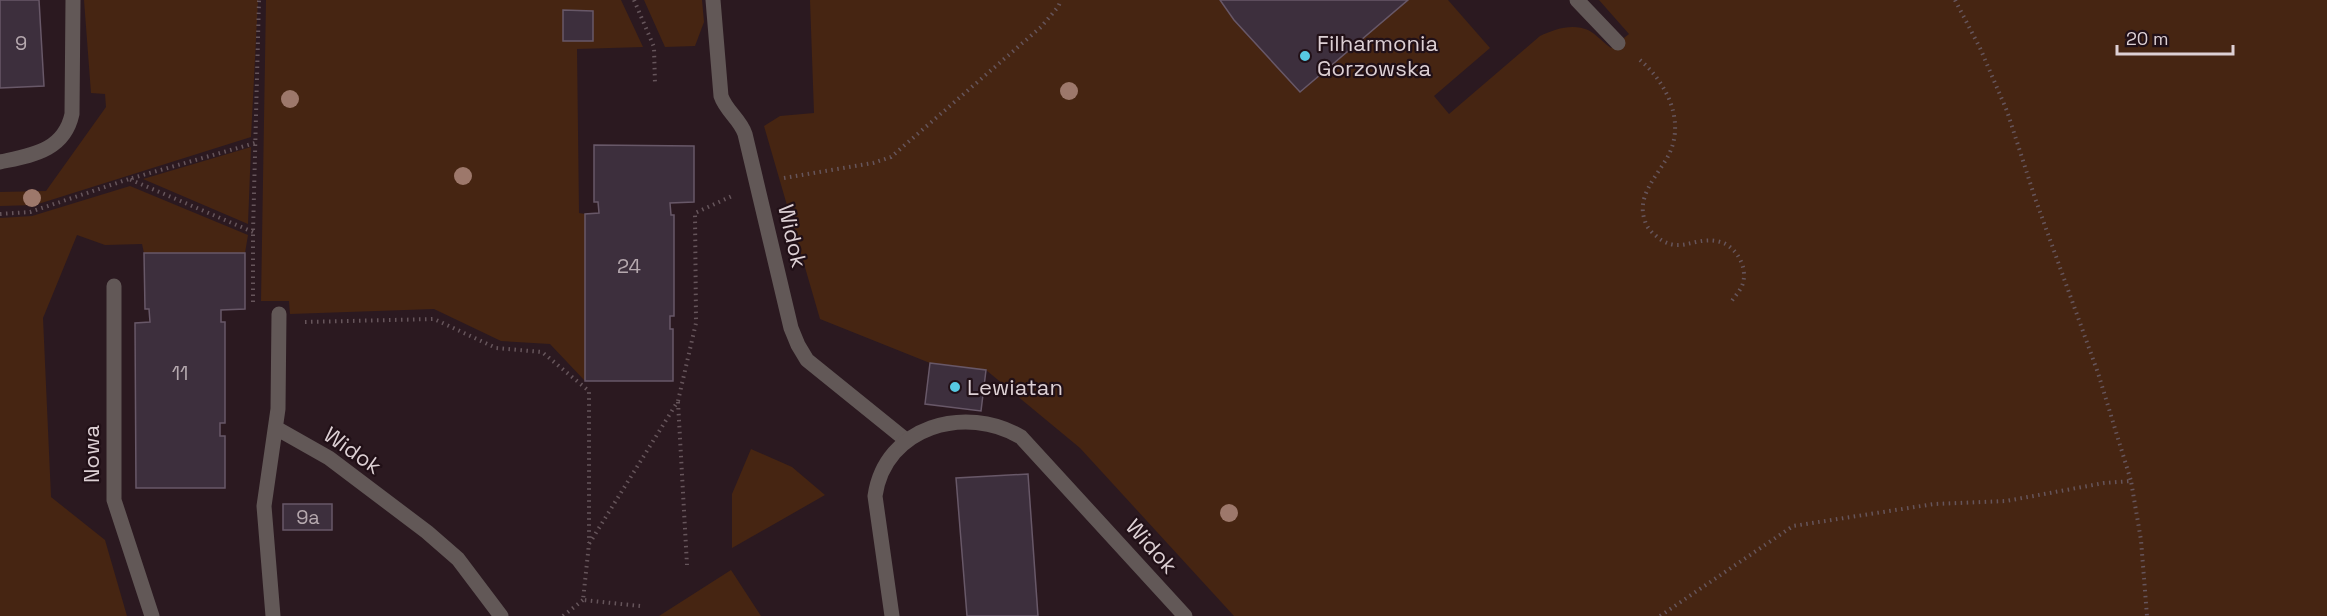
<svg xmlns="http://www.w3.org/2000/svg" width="2327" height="616" font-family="'Space Grotesk',sans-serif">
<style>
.green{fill:#462512}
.building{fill:#3d2f3d;stroke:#685868;stroke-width:1.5}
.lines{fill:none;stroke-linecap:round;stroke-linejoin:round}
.path{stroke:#66555b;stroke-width:4;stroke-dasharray:1.5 4.5;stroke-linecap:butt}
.lane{stroke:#625857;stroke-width:15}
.street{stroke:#625857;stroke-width:15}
.tree{fill:#9d786b}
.poi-dot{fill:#57c9e2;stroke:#211017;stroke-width:2}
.labels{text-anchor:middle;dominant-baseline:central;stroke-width:4.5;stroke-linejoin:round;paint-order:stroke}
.number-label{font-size:20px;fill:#b5a8ae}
.poi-label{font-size:22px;fill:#ddd0d4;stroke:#211017;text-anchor:start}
.street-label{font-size:22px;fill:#ddd0d4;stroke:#211017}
</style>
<rect width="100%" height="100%" fill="#2b1920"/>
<path class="green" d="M84,0H258L251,137L35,205L0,206V192L46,191L106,107L105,94L91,93Z
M266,0H621L643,47L577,49L579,213L585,214V381L550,344L501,341L434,309L290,314L289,301H261Z
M644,0H702L704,22L695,46L665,47Z
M810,0H1221L1234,20L1300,92L1408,0H1448L1490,48L1434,96L1449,114L1540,36C1554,29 1573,23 1588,30C1596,34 1604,43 1611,48L1629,34L1599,0H2327V616H1234L1080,448L986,370L930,363L820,319L764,126L780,116L814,113Z
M251,147L248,224L143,179Z
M130,186L248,235L245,253H144L142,244L105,245L77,235L43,318L51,497L105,540L127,616H0V218L32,216Z
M751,449L792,467L825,495L732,548V494Z
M731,570L761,616H659Z"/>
<path class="building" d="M0,0H39L44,86L0,88Z
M1220,0H1408L1300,92L1234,20Z
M563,10L593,11V41H563Z
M594,145L694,146V202L670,203L671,215H674V316H670V329H673V381H585V214L599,213L598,202H594Z
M144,253H245V309L221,310V322H225V423H220V436H225V488H136L135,323L150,322L149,309H145Z
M930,363L986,370L981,411L925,404Z
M1028,474L1038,616H967L956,478Z
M283,504H332V530H283Z"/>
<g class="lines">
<path class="path" d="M634,0L654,47L655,84
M1955,0L1980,48L2007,111L2035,198L2098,373L2131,481
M1640,60C1667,83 1687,123 1667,158C1656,177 1636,197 1645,221C1646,226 1651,232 1655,235C1678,256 1692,237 1716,241C1734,243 1748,265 1743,283C1741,290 1735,296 1731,302
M784,178L873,163L891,157L1041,27L1058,7L1061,0
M0,214L30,212L129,179
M253,232L129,179L255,143
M253,302V232L259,0
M305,322L434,319L496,348L542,352L589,391V543
M678,402L687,565
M640,606L583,600L589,544L678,401L696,323L695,213L732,196
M563,616L583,600
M1660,616L1793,526L1934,504L2006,501L2104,483L2131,481L2141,540L2147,616"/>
<path class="lane" d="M713,0L721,96C726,111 740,119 745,134L791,328L798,345L807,360L906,440
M1577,0L1618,43
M0,162C32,155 64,151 72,114L73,0"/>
<path class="street" d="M114,286V500L152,616
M276,428L329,458L427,532L458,559L501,616
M273,616L264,506L278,409L279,314
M892,616L875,496C885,426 966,404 1021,437L1185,616"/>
</g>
<g class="tree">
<circle cx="1069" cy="91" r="9"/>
<circle cx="290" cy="99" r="9"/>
<circle cx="463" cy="176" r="9"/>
<circle cx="32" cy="198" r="9"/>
<circle cx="1229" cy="513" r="9"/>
</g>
<g class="poi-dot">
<circle cx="1305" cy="56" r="6"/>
<circle cx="955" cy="387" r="6"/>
</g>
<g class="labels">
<g class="number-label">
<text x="21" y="43">9</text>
<text x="629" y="266">24</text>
<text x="180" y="373">11</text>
<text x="308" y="517">9a</text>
</g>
<g class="poi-label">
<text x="1317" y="43">Filharmonia<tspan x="1317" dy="25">Gorzowska</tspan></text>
<text x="967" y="387">Lewiatan</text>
</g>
<g class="street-label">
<text transform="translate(793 236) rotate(77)">Widok</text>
<text transform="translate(353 450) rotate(35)">Widok</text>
<text transform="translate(91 454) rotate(-90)">Nowa</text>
<text transform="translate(1152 546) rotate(48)">Widok</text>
</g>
</g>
<path d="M2117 45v9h116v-9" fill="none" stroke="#ddd0d4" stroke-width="3"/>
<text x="2126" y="45" font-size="18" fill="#ddd0d4" stroke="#211017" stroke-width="4.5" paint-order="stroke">20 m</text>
</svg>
